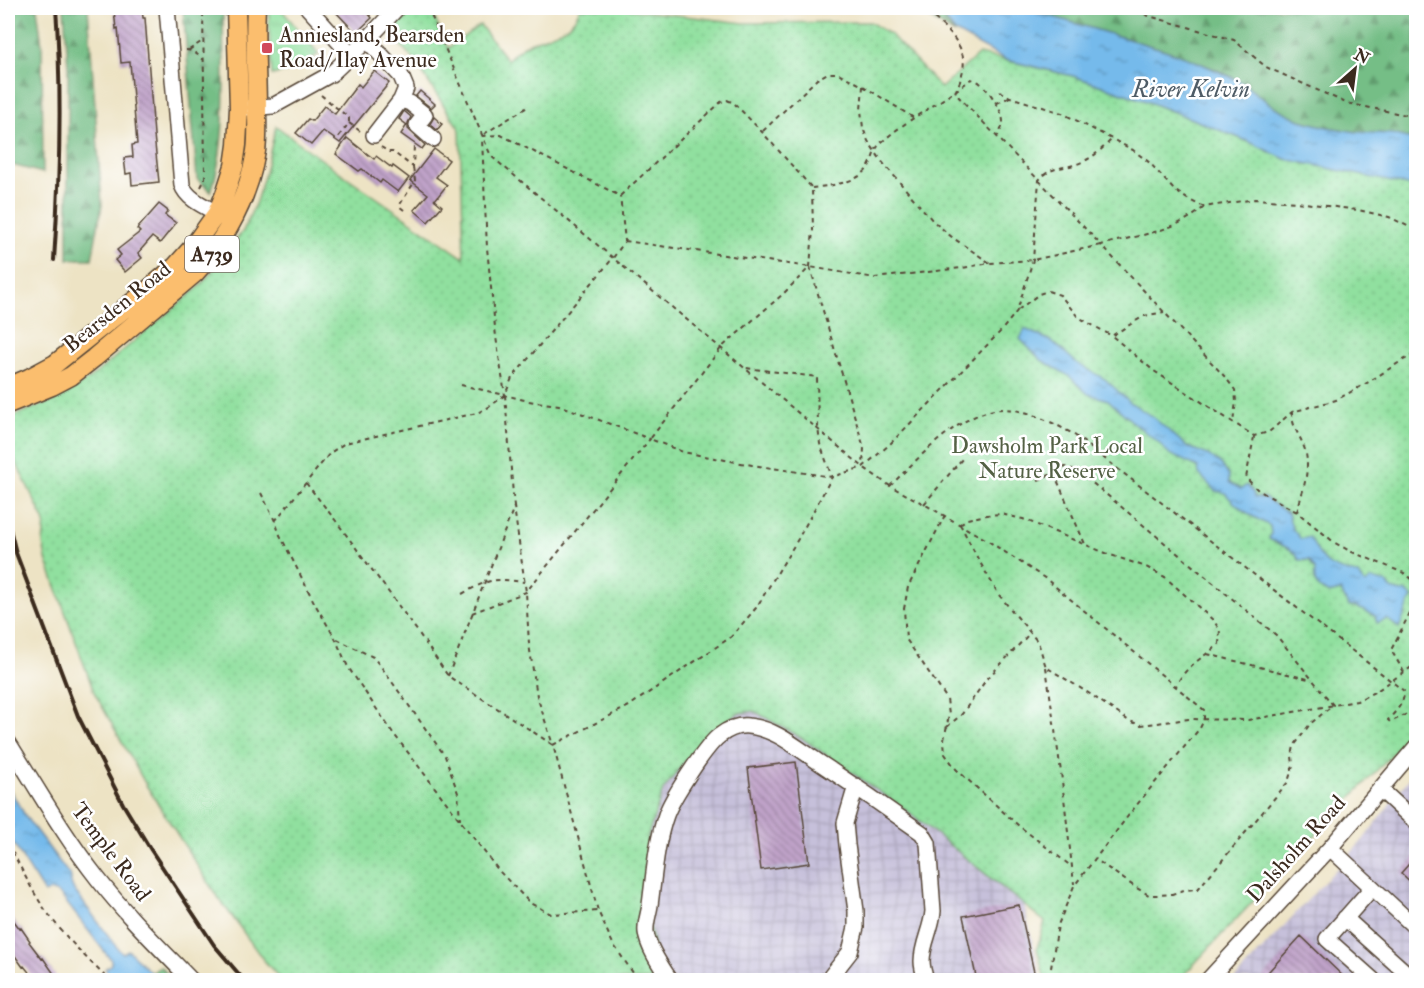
<svg xmlns="http://www.w3.org/2000/svg" width="1424" height="988" font-family="'IM FELL Double Pica',serif">
<style>
.industrial{fill:url(#industrial-grid)}
.grass{fill:url(#grass-tufts);stroke:#66855e;stroke-width:1.5}
.forest{fill:url(#forest-firs);stroke:#587452;stroke-width:1.5}
.park{fill:url(#park-dots);stroke:#66855e;stroke-width:1.5}
.water{fill:url(#water-ripples);stroke:#587284;stroke-width:1.5}
.building{fill:url(#building-back-hatch)}
.lines{fill:none;stroke-linecap:round;stroke-linejoin:round}
.minor-casing{stroke:#564637;stroke-width:18}
.major-casing{stroke:#564637;stroke-width:21}
.path{stroke:#564637;stroke-width:2;stroke-dasharray:4.5 4.5;stroke-linecap:butt}
.minor{stroke:#fff;stroke-width:15}
.major{stroke:#fbbe6e;stroke-width:18}
.rail{stroke:#3b2a1e;stroke-width:4}
.poi-dot{fill:#d1495b;stroke:#fff;stroke-width:2}
.labels{text-anchor:middle;dominant-baseline:central;stroke-width:5;stroke-linejoin:round;paint-order:stroke}
.shield{fill:#fff;stroke:#766a62;stroke-width:1.5}
.shield-label{font-size:21px;font-weight:bold;fill:#3b2a1e}
.poi-label{font-size:22px;fill:#3b2a1e;stroke:#fff;text-anchor:start}
.street-label{font-size:22px;fill:#3b2a1e;stroke:#fff}
.park-label{font-size:22px;fill:#546145;stroke:#fff}
.water-label{font-size:24px;font-style:italic;fill:#4f5c66;stroke:#fff}
</style>
<defs>
<pattern id="industrial-grid" width="8" height="8" patternUnits="userSpaceOnUse" patternTransform="scale(1.5)"><rect width="8" height="8" fill="#c6c0da"/><path d="M0 4h8M4 0v8" fill="none" stroke="#aba5bb"/></pattern>
<pattern id="grass-tufts" width="24" height="20" patternUnits="userSpaceOnUse" patternTransform="scale(1.5)"><rect width="24" height="20" fill="#90e09f"/><path d="M3 7l-1-3M5 7V3M7 7l1-3M15 17l-1-3M17 17v-4M19 17l1-3" fill="none" stroke="#7dc088"/></pattern>
<pattern id="forest-firs" width="22" height="20" patternUnits="userSpaceOnUse" patternTransform="scale(1.5)"><rect width="22" height="20" fill="#74be86"/><path d="M5 1l3.5 6h-7zM16 11l3.5 6h-7z" fill="#609b6d"/></pattern>
<pattern id="park-dots" width="8" height="8" patternUnits="userSpaceOnUse" patternTransform="scale(1.5)"><rect width="8" height="8" fill="#90e09f"/><path d="M2 2h.1M6 6h.1" fill="none" stroke="#7dc088" stroke-width="1.8" stroke-linecap="round"/></pattern>
<pattern id="water-ripples" width="26" height="14" patternUnits="userSpaceOnUse" patternTransform="scale(1.5)"><rect width="26" height="14" fill="#74baeb"/><path d="M2 4q2-2 4 0t4 0M15 11q2-2 4 0t4 0" fill="none" stroke="#6097be"/></pattern>
<pattern id="building-back-hatch" width="6" height="6" patternUnits="userSpaceOnUse" patternTransform="scale(1.5)"><rect width="6" height="6" fill="#c0a3c9"/><path d="M-1 5l2 2M0 0l6 6M5-1l2 2" fill="none" stroke="#9d85a3"/></pattern>
</defs>
<rect width="100%" height="100%" fill="#fff"/>
<filter id="ink" filterUnits="userSpaceOnUse"><feTurbulence type="fractalNoise" baseFrequency=".0167" numOctaves="2"/><feDisplacementMap in="SourceGraphic" scale="12" xChannelSelector="R" yChannelSelector="G"/><feConvolveMatrix kernelMatrix="1 2 1 2 8 2 1 2 1" color-interpolation-filters="sRGB"/></filter>
<filter id="wash" filterUnits="userSpaceOnUse"><feTurbulence type="fractalNoise" baseFrequency=".008" numOctaves="4" result="noise"/><feDisplacementMap in="SourceGraphic" scale="24" xChannelSelector="R" yChannelSelector="G"/><feGaussianBlur stdDeviation="1.35" result="paint"/><feColorMatrix in="noise" values="0 0 0 0 0 0 0 0 0 0 0 0 0 0 0 0 0 1.4 0 .05"/><feComposite in="paint" operator="in"/></filter>
<g filter="url(#wash)">
<rect width="100%" height="100%" fill="#ede3c4"/>
<path class="industrial" d="M762,709L847,757L1022,895L1041,980H655L632,912L652,801L700,739L727,714Z
M1413,773L1416,776V980H1234L1363,840Z"/>
<path class="grass" d="M269,8H279L281,9L319,54L293,70L272,75L269,28Z"/>
<path class="forest" d="M8,8H37L42,45L43,173L8,164Z
M64,8H88L102,205L92,259H68V67Z
M183,8H223C223,64 229,139 211,192L197,179Z
M914,8H935L955,34Z
M1023,8H1416V140L1393,134L1357,132L1327,127L1300,120L1273,106L1238,80L1217,70L1165,50Z
M160,966L173,980H158L151,974Z"/>
<path class="park" d="M405,8H430L448,48L480,25L507,60C513,55 519,48 526,45C546,34 572,33 580,8H626L634,10L744,23L870,22L891,35L941,88L979,54L1073,76L1149,102L1247,141L1365,175L1416,187V770L1396,750L1179,980H1045L1037,948L1045,922L909,812L803,739L754,711L738,713L703,738L663,790L648,835L645,872V904L661,980H281L262,958L213,890L146,785L94,692L46,559L43,544L45,522L8,446V418L55,400L89,379L201,285L243,231L256,202L265,173L276,126L325,162L464,258L460,130L414,60L389,32Z"/>
<path class="water" d="M936,8H1023L1165,50L1193,60L1238,80L1273,106L1300,120L1327,127L1357,132L1393,134L1416,140V187L1285,159L1247,141L1149,102L1073,76L1006,60L955,32Z
M1025,329L1053,342L1078,364L1105,379L1130,402L1154,418L1188,447L1208,455L1221,464L1229,476V482L1241,489L1247,485L1253,492L1255,497L1265,498L1288,513L1292,528L1301,539L1310,537C1324,567 1328,566 1359,575L1365,584L1372,579L1387,583L1391,589L1402,592L1406,591L1412,597L1399,628L1387,619L1377,623L1375,616L1356,607L1348,606L1341,591L1329,594C1316,587 1313,584 1315,569L1309,560H1299C1293,547 1281,546 1269,539L1271,534L1270,526L1250,515L1232,501L1225,493L1215,491L1199,474L1198,467L1169,454L1157,441L1136,425L1108,400L1088,394L1069,376L1041,360L1020,339Z
M8,787L28,820L71,877V883L74,890L119,950L123,953L128,950L158,980H116L105,969L111,964V960L63,898C58,892 51,889 44,893L8,835Z"/>
<g id="blocks">
<path class="building" d="M142,8L143,18H145L154,135L159,182L132,185L131,173L126,174L124,158L133,157L132,145L137,144L130,62L121,63L118,28L116,29L114,10Z
M332,8H364L372,18L356,33Z
M374,71L389,83L340,143L323,131L311,145L296,133L308,119L312,121L324,106L335,114L358,84L361,87Z
M420,91L435,104L431,108L416,96Z
M404,111L411,117L408,123V129L425,145L422,149L401,134L407,125L399,119Z
M434,117L442,124L437,130L430,124Z
M347,138L374,159L376,156L392,168L393,166L409,178L398,192L382,180L380,183L362,169L359,171L336,154Z
M434,149L449,160L436,177L447,185L435,200L434,199L442,206L428,222L414,210L428,194L410,180Z
M159,204L168,211L165,215L176,223L160,243L152,237L138,253L142,258L125,272L115,260L121,255L117,250L140,232L137,229Z
M796,762L809,863L761,870L748,768Z
M1416,856V887L1401,873Z
M1019,905L1036,981H977L963,916Z
M8,913L20,929L21,928L30,941L29,942L42,959L43,958L59,981H36L24,966L23,967L8,946Z
M1301,936L1348,981H1260Z"/>
</g>
</g>
<g filter="url(#ink)">
<use href="#blocks" fill-opacity="0" stroke="#564637" stroke-width="1.5"/>
<g class="lines">
<g class="minor-casing">
<path id="minor" d="M167,8L182,185C187,199 204,206 217,213
M308,8L351,55
M367,40L401,76L406,88L401,100L374,135
M401,100L410,103L425,115L417,125L433,139
M247,108L273,106L331,74L367,40L397,8
M8,742C37,788 64,836 98,879C126,915 159,947 191,980
M1380,789L1416,822
M1330,848L1416,928
M1372,888L1327,939L1373,980
M1345,918L1414,980
M670,980C662,968 647,946 646,932C645,923 649,913 650,905C654,875 656,843 666,815C672,798 705,747 719,736C727,730 738,725 748,726C774,728 796,747 817,761C852,784 887,808 922,833L928,843L933,911C932,928 922,944 922,961C922,967 924,974 926,980
M828,980L850,952L856,927V911L847,845L845,823L856,786
M1208,980L1330,848L1416,747"/>
</g>
<g class="major-casing">
<path id="major" d="M8,387L29,378L55,364L148,290L176,266L192,248L217,213L225,194L234,166L237,145L239,108L236,8
M8,404L52,386L71,376L94,358L195,273C226,240 249,196 256,151C258,137 257,123 257,109C257,76 254,41 256,8"/>
</g>
<path class="path" d="M428,8L491,156L863,467L890,486L924,504L985,539L1046,579L1204,710V720L1200,728L1135,807L1074,886L1058,925L1051,968L1052,980
M1128,8L1149,16L1234,40L1266,67L1346,103L1416,117
M186,50C193,50 199,56 204,60
M189,50L204,40
M863,86L861,110L863,128L868,141L883,163L933,221L953,238L990,263
M1000,91L1010,97L1062,113L1133,150L1150,163L1174,190L1189,200L1204,207L1255,199L1297,202L1358,210L1389,217L1416,230
M321,95L349,118V123L336,140
M997,103L1010,97
M349,123L360,131
M763,131L817,79L828,73H838L863,86L914,118
M484,134L529,106
M482,136L501,135L620,196L721,102L727,100L734,103L762,132L812,188L813,230L810,267L783,294L722,347L650,439L683,452L752,465L832,477L863,467L889,445L1001,331L1017,311L1033,260L1039,180C1053,164 1065,170 1082,162C1094,157 1103,148 1112,139
M381,147L389,152H393L413,167L414,145L415,144
M201,187L205,179V171L203,8
M812,188C827,186 848,184 861,175C876,164 870,151 883,141C910,117 943,102 971,79C974,80 978,81 980,83C989,90 1003,111 1003,122C1003,127 1000,131 998,136
M1204,207C1179,231 1134,236 1101,245L1226,378L1235,390L1236,402L1233,422
M404,210L399,206L415,181L413,167
M625,241L810,267L875,278L962,268L990,263L1033,260L1101,245L955,93C957,87 961,81 962,74C971,45 941,25 923,8
M810,267L864,448L863,466
M1018,310L1039,294L1048,291L1060,295L1078,317L1112,336L1154,371L1254,436L1269,432L1292,412L1336,400L1367,383L1400,362L1416,353
M1113,335L1144,316L1164,312
M461,385L505,395L489,407L477,413L345,443L330,453L275,521L280,535L315,604L335,638L348,667L393,733L499,871L530,903L551,914L598,911
M1292,412C1292,428 1299,433 1304,447C1312,468 1302,492 1297,512
M1254,437L1246,478L1258,490L1297,512L1335,543L1352,552L1404,573L1416,582
M1054,473L1085,544
M1038,480L1052,474L1065,467L1078,471L1276,635L1333,705L1310,724L1294,746L1292,756L1293,765L1288,782L1198,889L1184,890L1172,894L1158,895H1149L1135,887L1095,859
M306,483L336,521L418,632L448,676L553,745
M890,486C919,458 954,418 994,410C1020,405 1052,422 1073,434L1404,691C1405,703 1395,712 1388,720L1390,722L1416,710
M261,493L275,521
M924,504L962,459
M514,507L505,395L512,378L613,258L625,241L620,196
M945,515L908,587L904,609L906,639L947,699L949,715L944,740L945,754L956,769L1019,826L1072,867
M960,524L978,559L999,595L1038,642L1046,667L1090,694L1129,721L1141,725L1189,719L1248,720L1357,701L1378,690L1416,664
M960,524L967,519L987,515L1001,514L1023,519L1108,554L1146,567L1165,577L1213,620L1220,630L1219,644C1203,658 1185,666 1176,686
M462,594C490,579 492,578 524,582
M472,613L526,592L650,439L559,405L528,401L505,395L496,337L487,248L482,139
M337,639L373,657L382,668L445,756L458,793L460,819
M1207,654L1312,680
M1046,667L1061,772L1074,884
M1404,672L1391,650L1416,601
M448,676L514,507L526,592L529,644L537,696L553,745
M947,727L962,714L986,680L1030,633
M8,844C20,865 30,888 44,908C63,935 86,958 109,980
M638,980L613,944L598,911L553,745L629,706L731,637L756,608L798,539L832,477L820,444L818,427L817,377L746,368"/>
<use href="#minor" class="minor"/>
<use href="#major" class="major"/>
<path class="rail" d="M54,260C60,176 62,91 56,8
M8,521L16,553L78,716L123,804L151,850L214,945L244,980"/>
</g>
</g>
<rect class="poi-dot" x="261" y="42" width="12" height="12" rx="3"/>
<g class="labels">
<rect class="shield" x="185" y="236" width="54" height="36" rx="4.5"/>
<g class="shield-label">
<text x="212" y="254">A739</text>
</g>
<g class="poi-label">
<text x="279" y="35">Anniesland, Bearsden<tspan x="279" dy="25">Road/ Ilay Avenue</tspan></text>
</g>
<g class="street-label">
<text transform="translate(117 307) rotate(-39)">Bearsden Road</text>
<text transform="translate(1296 849) rotate(-48)">Dalsholm Road</text>
<text transform="translate(111 852) rotate(53)">Temple Road</text>
</g>
<g class="park-label">
<text x="1047" y="446">Dawsholm Park Local<tspan x="1047" dy="25">Nature Reserve</tspan></text>
</g>
<g class="water-label">
<text x="1191" y="89">River Kelvin</text>
</g>
</g>
<rect width="1424" height="988" fill="none" stroke="#fff" stroke-width="30"/>
<g transform="translate(1355 69) rotate(28)" stroke="#ffffff" stroke-width="4.5" paint-order="stroke">
<path d="M0-4.5L10 22L0 15L-10 22Z" fill="#3b2a1e"/>
<text y="-9" font-size="16" font-weight="bold" text-anchor="middle" fill="#3b2a1e">N</text>
</g>
</svg>
